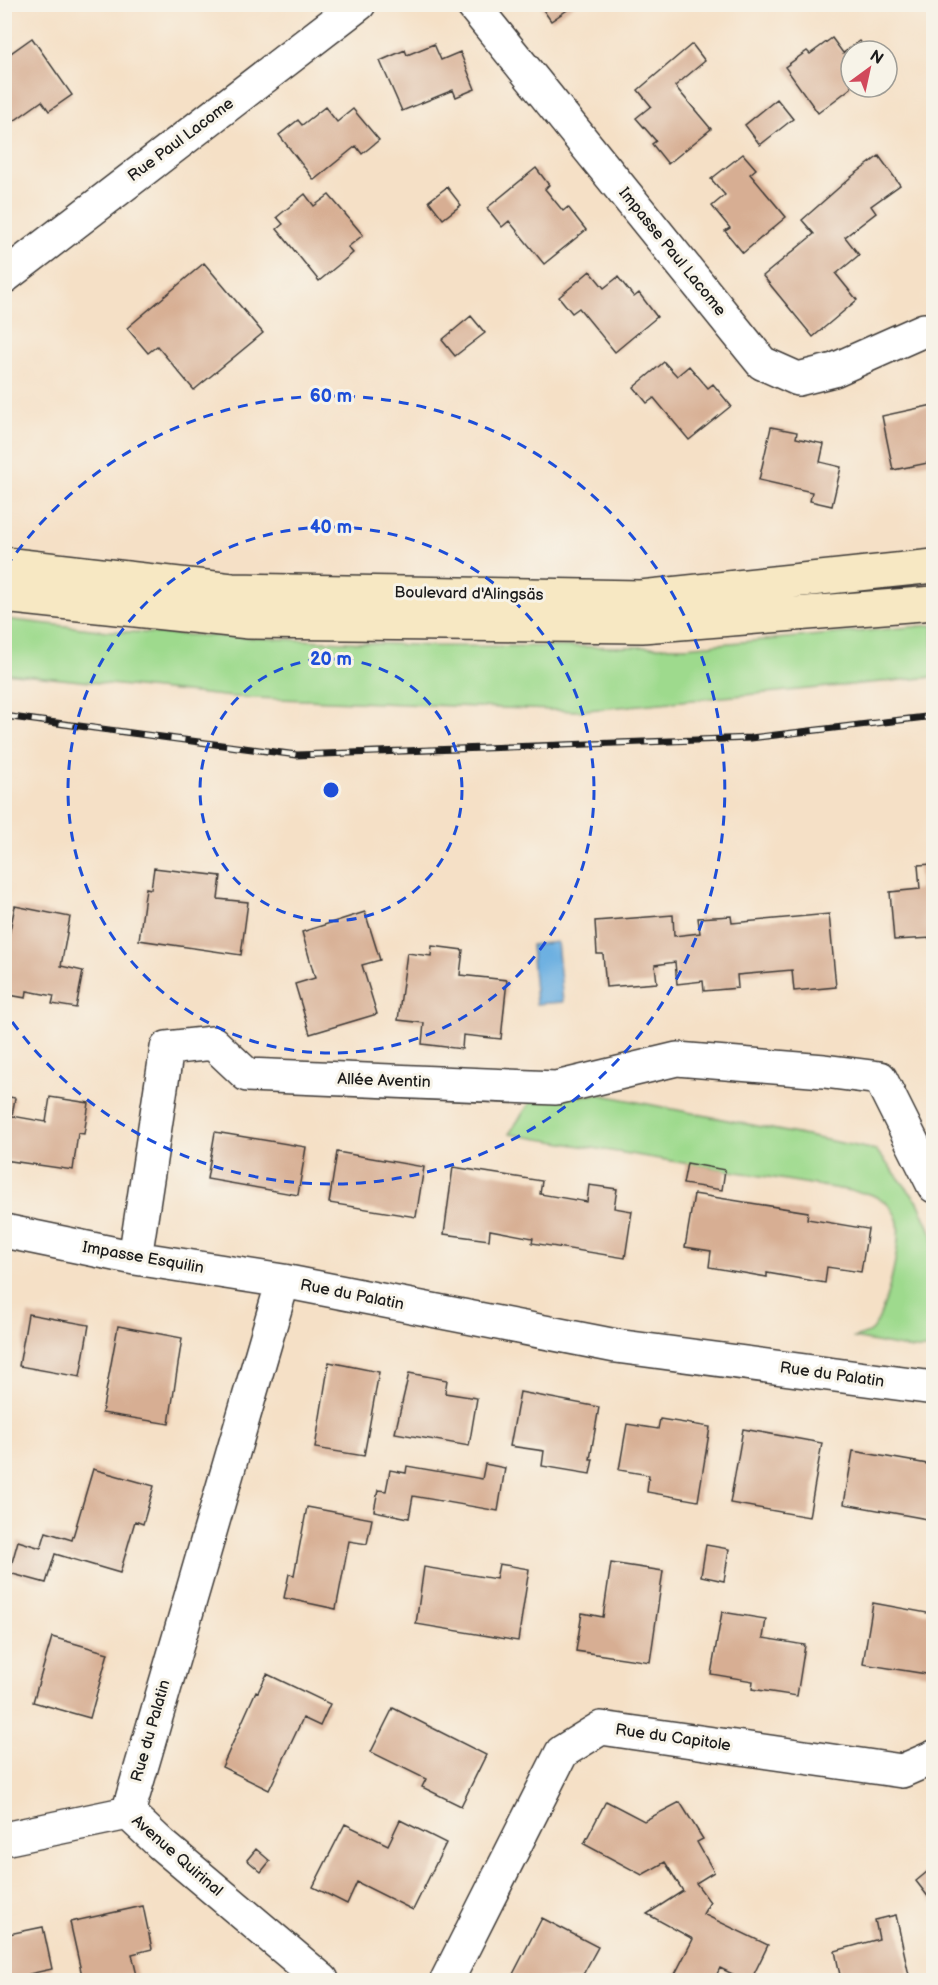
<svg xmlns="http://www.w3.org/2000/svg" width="938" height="1985" font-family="'Balsamiq Sans',sans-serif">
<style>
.green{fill:#9eda8d;stroke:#5d7b54;stroke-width:1.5}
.water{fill:#6bafe1;stroke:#44667e;stroke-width:1.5}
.building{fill:#d7ae93}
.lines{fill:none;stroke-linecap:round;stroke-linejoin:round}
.minor-casing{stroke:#3d3936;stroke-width:36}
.secondary-casing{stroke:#3d3936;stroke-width:36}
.minor{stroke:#fff;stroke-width:33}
.secondary{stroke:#f7e8c3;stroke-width:33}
.rail-casing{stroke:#1c1c1c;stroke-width:7}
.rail{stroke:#f7f3e8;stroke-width:4.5;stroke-dasharray:14;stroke-linecap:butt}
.ring{fill:none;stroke:#1d4ed8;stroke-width:3;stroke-dasharray:10 8}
.labels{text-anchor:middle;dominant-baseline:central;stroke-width:6;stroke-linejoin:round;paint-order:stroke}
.street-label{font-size:16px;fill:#1c1c1c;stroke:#f7f3e8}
.centre{fill:#1d4ed8;stroke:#f7f3e8;stroke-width:3}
.ring-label{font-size:18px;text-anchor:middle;font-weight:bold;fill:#1d4ed8;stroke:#f7f3e8;stroke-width:6;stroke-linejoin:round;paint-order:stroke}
</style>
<rect width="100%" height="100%" fill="#f7f3e8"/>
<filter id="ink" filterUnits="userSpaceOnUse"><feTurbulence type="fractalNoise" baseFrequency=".0167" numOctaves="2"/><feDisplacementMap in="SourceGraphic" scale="12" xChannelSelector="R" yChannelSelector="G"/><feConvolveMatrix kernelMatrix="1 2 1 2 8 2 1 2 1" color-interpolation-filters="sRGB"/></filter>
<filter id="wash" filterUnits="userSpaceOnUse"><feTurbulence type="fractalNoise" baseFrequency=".008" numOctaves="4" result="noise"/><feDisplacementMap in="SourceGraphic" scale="24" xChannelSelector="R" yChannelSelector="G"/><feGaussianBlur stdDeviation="1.35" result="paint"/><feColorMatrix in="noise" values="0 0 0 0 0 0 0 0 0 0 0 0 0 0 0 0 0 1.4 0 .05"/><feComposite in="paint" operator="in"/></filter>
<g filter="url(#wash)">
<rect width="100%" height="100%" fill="#f5e0c6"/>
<path class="green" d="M5,619L108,631L432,646L685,647L933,625V677L577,711L233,697L5,673Z
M598,1094L876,1150L918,1202L933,1236V1349H912L854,1338C859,1336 867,1335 871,1331C885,1318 904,1236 897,1219C892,1205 883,1200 870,1194L509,1134L531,1101Z"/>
<path class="water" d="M557,942L563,1002L536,1004L531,945Z"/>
<g id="blocks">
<path class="building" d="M539,4H576L551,21Z
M32,38L72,95L49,111L42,101L4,128V58Z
M832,38L843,53L860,41L867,51H851V88L818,113L785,67L807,51L810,54Z
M434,44L441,60L460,52L475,89L456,97L453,90L402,111L380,61L405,50L407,55Z
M692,44L705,61L675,86L711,129L668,164L652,144L656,141L636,118L651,106L638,90Z
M777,99L793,119L760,145L745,125Z
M325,107L337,122L353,109L379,140L362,154L356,146L314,180L279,135L298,120L302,125Z
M743,154L756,169L750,174L786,217L743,253L725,231L730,228L712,206L725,195L711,179Z
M879,156L900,185L871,206L876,213L845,237L859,255L836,274L857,300L813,337L763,276L814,234L802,220L851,177Z
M536,168L549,185L545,189L563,211L568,207L586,230L544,264L509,221L502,227L487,208Z
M447,187L461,205L443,219L429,201Z
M305,194L314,206L329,195L363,235L348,247L353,253L319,281L277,229L283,224L277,217Z
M204,263L263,333L194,390L157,346L148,353L127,328Z
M590,271L604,288L618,277L634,297L639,293L657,317L615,352L579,308L572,313L559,297Z
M471,316L485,333L455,356L442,340Z
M664,362L677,376L689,366L708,388L713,384L731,406L689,440L654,398L647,403L634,387Z
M933,405V462L893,470L882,416Z
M771,427L797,432L796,438L824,444L820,462L841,467L832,506L810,501L812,492L759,480Z
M933,864V938L894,940L890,892L920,889L918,865Z
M154,868L221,876L218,899L248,902L241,955L139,940L146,888L151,889Z
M15,906L70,917L61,966L83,971L76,1008L52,1004L54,996L27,991L26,998L4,994V959Z
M365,912L380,960L362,965L377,1014L310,1034L295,984L315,978L302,932Z
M829,914L836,987L794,991L792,970L737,975L738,988L704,991L703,981L677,984L675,962L655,965L657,983L606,987L603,954H597L595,921L673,915L674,936L700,933L698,918L731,916L732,923Z
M432,946L463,950L460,975L507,980L501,1039L463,1035L462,1049L422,1044L424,1023L398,1020L407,953L431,956Z
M4,1096L15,1098L12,1116L46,1122L50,1097L89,1103L84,1134L78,1133L73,1170L4,1160Z
M215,1132L306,1147L298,1195L207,1179Z
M337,1152L424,1167L416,1217L329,1203Z
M687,1163L725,1170L722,1190L683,1184Z
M453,1167L542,1181L540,1194L587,1202L589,1185L617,1189L614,1208L632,1211L625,1258L532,1243L533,1238L490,1230L489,1240L444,1234Z
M694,1194L808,1212L807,1219L868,1229L861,1272L827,1267L825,1283L767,1273V1277L709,1267L711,1251L685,1247Z
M28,1314L89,1325L80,1377L19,1366Z
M118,1326L182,1338L169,1424L102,1413Z
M329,1362L379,1372L364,1456L315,1448Z
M409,1373L447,1380L445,1393L477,1398L469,1446L395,1433Z
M520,1392L599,1407L590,1459H593L590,1474L542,1466L544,1451L510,1446Z
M660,1419L710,1427L698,1501L647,1492L649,1475L619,1470L627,1424L658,1429Z
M743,1429L822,1443L809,1517L730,1503Z
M853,1451L933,1465V1520L844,1504Z
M485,1464L505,1468L498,1511L413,1496L409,1518L374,1511L378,1490L386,1491L390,1470L406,1473L407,1466L482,1479Z
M93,1469L154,1486L143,1524L135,1521L120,1573L55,1554L46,1583L9,1573L18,1541L41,1548L46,1532L72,1540Z
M307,1507L372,1519L367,1544L349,1541L336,1609L284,1598L289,1574L294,1575Z
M706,1545L729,1549L724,1581L701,1576Z
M611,1563L663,1571L650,1662L576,1651L582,1613L603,1617Z
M499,1564L529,1569L518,1641L416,1624L424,1567L496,1579Z
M873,1603L933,1614V1675L863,1664Z
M722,1612L766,1619L763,1638L805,1645L797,1696L752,1689L753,1681L711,1674Z
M52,1637L108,1653L90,1718L33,1702Z
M267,1674L330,1704L320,1726L303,1718L269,1790L222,1767L256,1691L258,1692Z
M393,1708L486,1755L461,1806L422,1787L426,1779L371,1752Z
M606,1801L644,1821L680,1802L703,1839L697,1842L714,1872L696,1883L710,1902L703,1914L768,1945L751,1980H745L720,1968L714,1980H672L693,1939L647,1914L683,1891L665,1862L642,1875L584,1844Z
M400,1820L446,1843L413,1910L357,1882L347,1904L313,1887L345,1824L388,1845Z
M256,1849L270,1861L261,1872L247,1860Z
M933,1867V1903L916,1881Z
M143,1906L152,1949L132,1954L138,1980H83L70,1922Z
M896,1915L910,1980H841L835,1951L879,1939L875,1920Z
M542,1918L598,1947L580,1980H510Z
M43,1927L52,1969L29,1974L30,1980H4V1935Z"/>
</g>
</g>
<g filter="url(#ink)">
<use href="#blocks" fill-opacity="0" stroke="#3d3936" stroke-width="1.5"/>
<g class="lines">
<g class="minor-casing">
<path id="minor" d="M472,4L762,363L798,379L834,370L924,330
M4,277L359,4
M4,1231L135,1258L283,1281
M135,1258L167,1048L213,1043L247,1075L556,1088L677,1059L824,1071L880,1078L934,1186
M128,1813L283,1281L616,1346L934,1388
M4,1839L128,1813L161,1844L322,1980
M447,1980L562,1752L601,1728L902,1771L934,1757"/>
</g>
<g class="secondary-casing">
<path id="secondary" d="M4,564L232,590L641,597L934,566
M4,596L249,622L642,626L934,603"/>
</g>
<use href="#minor" class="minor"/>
<use href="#secondary" class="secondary"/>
<g class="rail-casing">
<path id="rail" d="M4,716L297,755L751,738L934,716"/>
</g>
<use href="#rail" class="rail"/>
</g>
</g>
<g class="ring">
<circle cx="331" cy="790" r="131"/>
<circle cx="331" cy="790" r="263"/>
<path d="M6 567A394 394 0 1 1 6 1013"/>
</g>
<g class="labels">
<g class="street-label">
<text transform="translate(181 140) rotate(-37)">Rue Paul Lacome</text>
<text transform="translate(672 252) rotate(51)">Impasse Paul Lacome</text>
<text transform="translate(469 594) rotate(1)">Boulevard d'Alingsäs</text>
<text transform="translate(384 1081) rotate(2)">Allée Aventin</text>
<text transform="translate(143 1258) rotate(10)">Impasse Esquilin</text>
<text transform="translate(352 1295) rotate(11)">Rue du Palatin</text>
<text transform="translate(832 1375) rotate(8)">Rue du Palatin</text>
<text transform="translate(151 1731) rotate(-74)">Rue du Palatin</text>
<text transform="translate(673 1738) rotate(8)">Rue du Capitole</text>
<text transform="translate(177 1856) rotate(41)">Avenue Quirinal</text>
</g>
</g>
<circle cx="331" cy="790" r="9" class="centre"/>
<g class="ring-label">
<text x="331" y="402">60 m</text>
<text x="331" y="533">40 m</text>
<text x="331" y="665">20 m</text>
</g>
<rect width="938" height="1985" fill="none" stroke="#f7f3e8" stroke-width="24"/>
<g transform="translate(869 69) rotate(33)"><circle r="28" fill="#f7f3e8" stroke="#9f9d96" stroke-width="1.5"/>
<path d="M0-4.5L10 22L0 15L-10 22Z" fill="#d1495b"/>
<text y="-9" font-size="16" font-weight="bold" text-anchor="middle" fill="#1c1c1c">N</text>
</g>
</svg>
